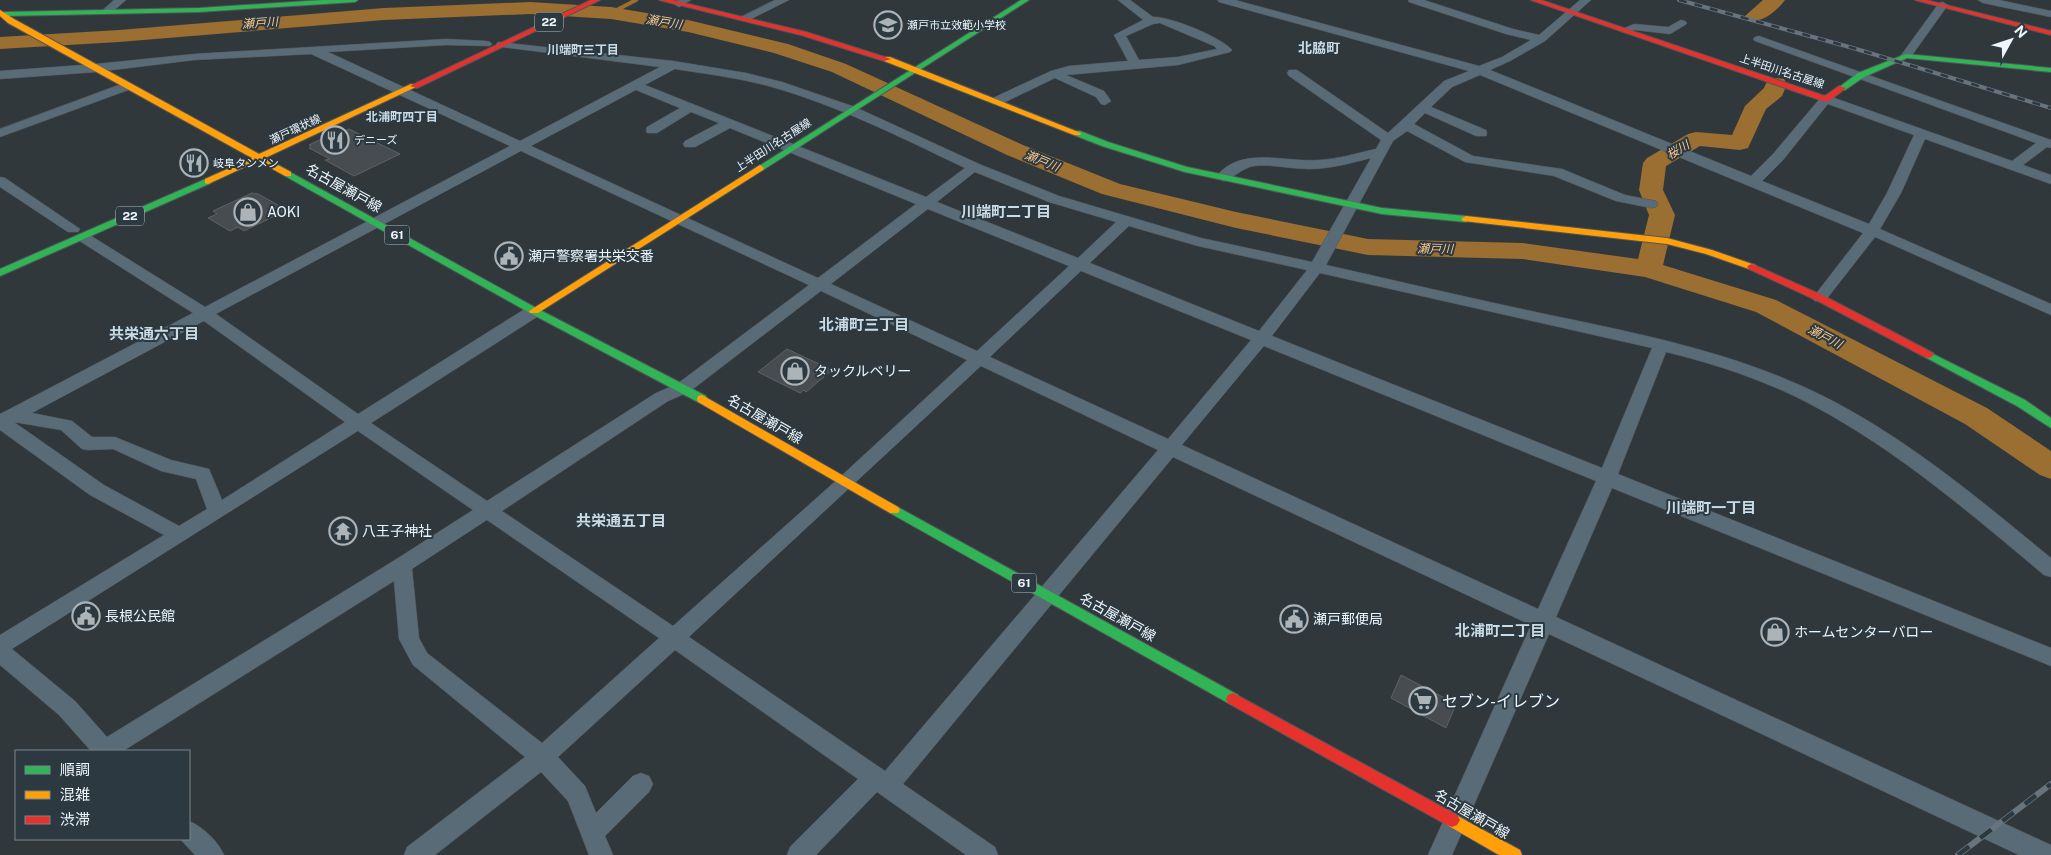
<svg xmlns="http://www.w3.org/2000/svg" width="2051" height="855" font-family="'Public Sans','Noto Sans JP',sans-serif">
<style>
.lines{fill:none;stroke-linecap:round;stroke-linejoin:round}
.stream{stroke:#9b6e32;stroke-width:4}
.river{fill:#9b6e32;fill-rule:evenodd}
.building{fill:#464c50;stroke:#5c6265}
.street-casing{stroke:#50565a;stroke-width:1}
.fast-casing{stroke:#50565a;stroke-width:2}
.slow-casing{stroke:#50565a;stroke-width:2}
.jam-casing{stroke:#50565a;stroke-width:2}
.street{fill:#586b76;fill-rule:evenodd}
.fast{fill:#30b455;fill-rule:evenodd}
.slow{fill:#ff9f0a;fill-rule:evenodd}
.jam{fill:#e5322d;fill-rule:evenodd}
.rail-far1-casing{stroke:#68747d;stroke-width:4}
.rail-casing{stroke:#68747d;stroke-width:6}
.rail-far1{stroke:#2c3941;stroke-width:2.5;stroke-dasharray:8;stroke-linecap:butt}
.rail{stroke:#2c3941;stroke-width:4.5;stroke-dasharray:14;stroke-linecap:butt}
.labels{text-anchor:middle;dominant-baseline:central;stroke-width:4;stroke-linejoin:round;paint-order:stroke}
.far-poi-label{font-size:11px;fill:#eef6fb;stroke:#2c3941;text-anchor:start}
.far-street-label{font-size:11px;fill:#eef6fb;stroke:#2c3941}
.shield{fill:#2c3941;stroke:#b4bdc3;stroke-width:1}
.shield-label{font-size:12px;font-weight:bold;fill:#eef6fb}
.far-water-label{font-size:12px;font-style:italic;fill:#fac88c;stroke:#2c3941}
.far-neighbourhood-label{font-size:12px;font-weight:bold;fill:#cbdbe5;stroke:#2c3941}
.far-quarter-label{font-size:14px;font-weight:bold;fill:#cbdbe5;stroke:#2c3941}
.street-label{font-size:14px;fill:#eef6fb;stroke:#2c3941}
.poi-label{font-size:14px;fill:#eef6fb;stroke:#2c3941;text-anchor:start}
.neighbourhood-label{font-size:15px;font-weight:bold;fill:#cbdbe5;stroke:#2c3941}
.near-poi-label{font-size:16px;fill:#eef6fb;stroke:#2c3941;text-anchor:start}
</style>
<rect width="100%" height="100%" fill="#31383c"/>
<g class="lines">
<path class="stream" d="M611,13L636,0"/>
<path class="river" d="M1763,0H1785C1777,11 1762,24 1748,20L1745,16Z
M530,2L611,7L688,20L788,44L846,64L1023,145L1120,184L1236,212L1368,239L1522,243L1638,259L1649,215L1639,190L1643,163L1647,158L1688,134L1696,132L1732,135L1745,106L1764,88L1768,79L1776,78L1784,79L1787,84L1782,96L1766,109L1748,148L1740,150L1700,146L1666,166L1663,190L1675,215L1663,265L1776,300L1987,408L2051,451V479L2040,475L1965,424L1756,312L1645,277L1522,259L1368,255L1236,228L1102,194L1007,155L832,72L774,53L688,32L611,19L530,14L384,20L119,42L0,49V37L119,30L384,8Z"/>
</g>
<path class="building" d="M342,129L345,131L349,129L400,154L354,176L325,160L330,159L309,148L311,146L309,145Z
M252,193L258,194L287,210L244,231L238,227L230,231L208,218L217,214L213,211Z
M787,349L832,370L806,392L804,390L800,393L758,372Z
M1401,675L1456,704L1446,728L1391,698Z"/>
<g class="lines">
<g class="street-casing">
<path id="street" d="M114,0H126L111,13H103L102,11Z
M678,0H691L679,7L674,4Z
M775,0H789L749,20H741L739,18Z
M1118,0H1130L1153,17C1169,16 1221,37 1232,50L1230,52L1178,65L1066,75L1104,91L1111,101L1105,105L1101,104L1096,97L1055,78L1001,104H993L991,101L993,98L1051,71L1069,66L1128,61L1114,35L1143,20ZM1160,23L1214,46L1217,49L1178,57L1139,60L1126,36L1153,24Z
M1218,0H1235L1479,66L1502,57L1531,40L1506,34L1409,2L1408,0H1424L1513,29L1539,35L1580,0H1591L1545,41L1510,61L1490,70L1751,176L1773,154L1822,96L1826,95L2012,161L2036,143L1755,41L1753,39L1755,37L1759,36L2051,140V148L2047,147L2023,165L2051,175V184L1925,139L1901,193L1880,229L2051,304V315L1875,237L1825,301H1815L1812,298L1815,295L1863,233L1480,75L1452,87L1431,107L1486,130L1487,133L1486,136H1476L1425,113L1414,124L1473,156L1562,169L1625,195L1656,201L1658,204L1656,207L1651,208L1616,201L1554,176L1465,162L1407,131L1393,141L1326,265C1397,281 1469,298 1540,313C1636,333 1735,352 1823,396C1907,438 1979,499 2051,558V577L2044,575C1970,513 1897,450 1812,405C1767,381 1716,364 1666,352L1618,474L2051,648V666L1612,488L1556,617L2051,845V855H2019L1549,634L1452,855H1428L1531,625L1173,457L903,784L995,847L998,855H966L877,792L816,855H787L790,847L858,779L675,650L558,757L585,786L596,813L633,776L641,773L649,776L653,784L649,792L605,836L613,855H589L568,801L541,772L435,855H404L407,847L525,757L413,665L399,639L394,581L123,751H91L59,715L0,665V635L164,535L90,495L0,430V414L6,411L193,313L78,240L76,237L78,234H88L205,307L510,146L311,54L194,60L96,72L0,79V71L96,64L194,54L446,39L486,41L490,42L492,44L490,46L446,45L328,52L520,141L660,67L502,47L498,46L496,44L498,42L673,61L746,73L782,82L855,107L979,164L1059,196L1201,238L1312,262L1371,158C1351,163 1330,169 1309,169C1291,169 1273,164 1254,166C1242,168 1234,178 1223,181L1216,177C1240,145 1287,163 1319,160C1339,159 1357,153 1376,149L1381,140L1289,76L1287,73L1289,70H1297L1388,133L1444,81L1469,71L1219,2ZM675,69C707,74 740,78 772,87C839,106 902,138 965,168L926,197L645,85ZM636,90L680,108L647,127L646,130L647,133H657L691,112L719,123L685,141L683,144L685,147H695L730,128L916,204L818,278L531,146ZM1828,104L1914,135L1887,193L1869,224L1762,181L1783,160ZM521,151L809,285L677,384L656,393L487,501L371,423L540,315L542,311L540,307H528L358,414L216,314ZM975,172L1049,202L1116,222L1078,258L937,202ZM928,209L1069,266L977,351L831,284ZM1129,226L1198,246L1307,270L1259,331L1090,263ZM1081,271L1251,340L1168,439L990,357ZM1320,273L1652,348L1602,468L1272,336ZM821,291L967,360L839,478L673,626L502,511L668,401L689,392ZM204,321L345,422L222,500L209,469L171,460L115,437H92L72,421L32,413ZM1264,346L1596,481L1538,609L1182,445ZM981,366L1158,450L885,771L689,637ZM14,422L61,430L82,449L88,450L113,449L161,471L196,479L207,509L179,526L104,485ZM358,431L473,510L395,560L107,737L75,701L12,649ZM487,520L659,638L542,743L427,653L419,638L412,569Z
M1978,0H1999L2051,11V17L1983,3Z
M1943,2L1948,5L1910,58H1902L1900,56L1902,54L1939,3Z
M1681,20L1685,21L1687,23L1685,25L1670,34L1635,30L1626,33L1620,30L1634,24L1668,27Z
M127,82L131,83L133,86L131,89L0,137V129Z
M0,177L5,178L80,229L78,232H68L0,187Z
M189,821C203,827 218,841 224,855H195L180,839H189Z"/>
</g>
<g class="fast-casing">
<path id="fast" d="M323,0H358L355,2L199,12L5,16L1,14L5,12L199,8Z
M1021,0H1029L763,170L760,171L756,168Z
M1906,54L2051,68V72L1907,58L1864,77L1845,90L1838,88L1858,73Z
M1074,131H1080L1108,142L1187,167L1382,208L1466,216L1471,219L1466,222L1382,214L1185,172L1102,146L1074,135Z
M288,171L538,309L706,396L707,399L702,403L698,402L530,313L285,176L284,174Z
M208,178L211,179V183L0,276V269Z
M1929,352L2025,400L2051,418V428L2017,406L1925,357L1924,355Z
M894,505L1238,695L1240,699L1238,703L1233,705L1228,703L890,513L888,510L890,507Z"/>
</g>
<g class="slow-casing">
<path id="slow" d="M0,10L14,19L259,154L411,84L418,86L265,158L291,172V176H285L258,161L208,184L205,183V179L252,158L8,23L0,16Z
M884,57H890L1081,133L1080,135H1074L884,61Z
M760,165L764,168L763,170L538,313H530L529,311Z
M1466,216L1667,238L1712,250L1755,265L1757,267L1755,269H1749L1706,254L1667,244L1463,221L1461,219Z
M702,395L898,507L900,510L898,513H890L698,402L697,399L698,396Z
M1452,813L1520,850L1522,855H1499L1447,825L1444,820L1447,815Z"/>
</g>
<g class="jam-casing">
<path id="jam" d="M591,0H600L417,88L410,86Z
M659,0H672L806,32L891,59L884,61L801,35Z
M1531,0H1541L1825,96L1839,86L1846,88L1829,101H1823Z
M1915,0H1926L2051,31V35Z
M1752,264L1824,296L1933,353L1934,355L1929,358L1925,357L1816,300L1749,269L1747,267L1749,265Z
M1233,693L1457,815L1460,820L1457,825L1452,827L1447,825L1228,703L1226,699L1228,695Z"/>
</g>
<use href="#street" class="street"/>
<use href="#fast" class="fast"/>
<use href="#slow" class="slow"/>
<use href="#jam" class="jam"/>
<g class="rail-far1-casing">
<path id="rail-far1" d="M1679,0L1853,48L2051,108"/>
</g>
<g class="rail-casing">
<path id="rail" d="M1958,855L2051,784"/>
</g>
<use href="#rail-far1" class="rail-far1"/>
<use href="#rail" class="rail"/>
</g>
<defs>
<g id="school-ring" transform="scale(1.4375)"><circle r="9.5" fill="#2c3941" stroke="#acb4b8" stroke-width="1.5"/><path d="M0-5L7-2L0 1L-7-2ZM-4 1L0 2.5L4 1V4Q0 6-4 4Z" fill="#acb4b8"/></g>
<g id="restaurant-ring" transform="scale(1.4375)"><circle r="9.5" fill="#2c3941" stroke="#acb4b8" stroke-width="1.5"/><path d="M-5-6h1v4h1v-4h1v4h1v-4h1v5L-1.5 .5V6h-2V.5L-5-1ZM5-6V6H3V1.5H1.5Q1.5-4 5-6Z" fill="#acb4b8"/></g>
<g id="shop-ring" transform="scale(1.4375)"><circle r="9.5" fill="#2c3941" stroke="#acb4b8" stroke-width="1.5"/><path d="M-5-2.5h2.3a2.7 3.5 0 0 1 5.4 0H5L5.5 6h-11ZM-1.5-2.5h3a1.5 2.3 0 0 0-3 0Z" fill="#acb4b8"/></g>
<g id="civic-ring" transform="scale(1.4375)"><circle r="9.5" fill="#2c3941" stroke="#acb4b8" stroke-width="1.5"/><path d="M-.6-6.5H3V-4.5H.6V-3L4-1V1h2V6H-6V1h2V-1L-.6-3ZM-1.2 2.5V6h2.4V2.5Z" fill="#acb4b8"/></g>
<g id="temple-ring" transform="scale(1.4375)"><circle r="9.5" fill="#2c3941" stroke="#acb4b8" stroke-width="1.5"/><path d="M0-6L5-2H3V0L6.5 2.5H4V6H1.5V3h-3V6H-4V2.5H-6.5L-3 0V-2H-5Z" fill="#acb4b8"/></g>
<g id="supermarket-ring" transform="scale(1.4375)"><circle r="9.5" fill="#2c3941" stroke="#acb4b8" stroke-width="1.5"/><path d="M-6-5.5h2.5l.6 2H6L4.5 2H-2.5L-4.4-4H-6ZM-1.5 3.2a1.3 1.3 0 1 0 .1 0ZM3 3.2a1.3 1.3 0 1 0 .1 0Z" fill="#acb4b8"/></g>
</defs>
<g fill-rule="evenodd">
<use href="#school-ring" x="888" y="25"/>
<use href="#restaurant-ring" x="335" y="140"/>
<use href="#restaurant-ring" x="194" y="163"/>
<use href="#shop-ring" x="248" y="212"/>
<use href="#civic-ring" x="509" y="256"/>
<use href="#shop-ring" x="795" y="371"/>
<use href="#temple-ring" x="343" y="531"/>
<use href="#civic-ring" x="86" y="616"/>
<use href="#civic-ring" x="1294" y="619"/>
<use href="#shop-ring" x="1775" y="632"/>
<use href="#supermarket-ring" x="1423" y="701"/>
</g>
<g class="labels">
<g class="far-poi-label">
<text x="907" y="25">瀬戸市立效範小学校</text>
<text x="354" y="140">デニーズ</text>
<text x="213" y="163">岐阜タンメン</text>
</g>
<g class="far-street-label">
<text transform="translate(1782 71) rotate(18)">上半田川名古屋線</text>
<text transform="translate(295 129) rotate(-25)">瀬戸環状線</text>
<text transform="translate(773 145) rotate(-33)">上半田川名古屋線</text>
</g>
<g class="shield">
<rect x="535" y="12.5" width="28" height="19" rx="4"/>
<rect x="116" y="206.5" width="28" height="19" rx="4"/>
<rect x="384.5" y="225.5" width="25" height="19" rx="4"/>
<rect x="1011.5" y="573.5" width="25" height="19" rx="4"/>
</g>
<g class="shield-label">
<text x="549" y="22">22</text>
<text x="130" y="216">22</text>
<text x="397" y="235">61</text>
<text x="1024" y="583">61</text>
</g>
<g class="far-water-label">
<text transform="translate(664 22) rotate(9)">瀬戸川</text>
<text transform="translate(260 23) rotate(-4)">瀬戸川</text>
<text transform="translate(1678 150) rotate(-31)">桜川</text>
<text transform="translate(1042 161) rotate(22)">瀬戸川</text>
<text transform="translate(1435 249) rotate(1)">瀬戸川</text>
<text transform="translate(1825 337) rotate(28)">瀬戸川</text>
</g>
<g class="far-neighbourhood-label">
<text x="583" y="50">川端町三丁目</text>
<text x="402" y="117">北浦町四丁目</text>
</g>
<g class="far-quarter-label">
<text x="1319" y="48">北脇町</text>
</g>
<g class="street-label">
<text transform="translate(344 188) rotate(29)">名古屋瀬戸線</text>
<text transform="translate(765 419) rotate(30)">名古屋瀬戸線</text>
<text transform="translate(1118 617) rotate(29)">名古屋瀬戸線</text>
<text transform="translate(1472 814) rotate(30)">名古屋瀬戸線</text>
</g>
<g class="poi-label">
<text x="267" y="212">AOKI</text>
<text x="528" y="256">瀬戸警察署共栄交番</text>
<text x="814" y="371">タックルベリー</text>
<text x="362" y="531">八王子神社</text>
<text x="105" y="616">長根公民館</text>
<text x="1313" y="619">瀬戸郵便局</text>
<text x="1794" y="632">ホームセンターバロー</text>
</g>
<g class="neighbourhood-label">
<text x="1006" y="211">川端町二丁目</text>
<text x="864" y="324">北浦町三丁目</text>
<text x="154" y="333">共栄通六丁目</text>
<text x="1711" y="507">川端町一丁目</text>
<text x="621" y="520">共栄通五丁目</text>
<text x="1500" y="630">北浦町二丁目</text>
</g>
<g class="near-poi-label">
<text x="1442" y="701">セブン-イレブン</text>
</g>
</g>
<rect x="15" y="750" width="175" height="90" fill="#2c3941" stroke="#7a858b"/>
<rect x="25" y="766" width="25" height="8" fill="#30b455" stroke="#7a858b"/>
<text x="60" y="775" font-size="15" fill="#eef6fb">順調</text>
<rect x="25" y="791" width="25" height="8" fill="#ff9f0a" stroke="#7a858b"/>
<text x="60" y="800" font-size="15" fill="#eef6fb">混雑</text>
<rect x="25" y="816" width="25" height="8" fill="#e5322d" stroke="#7a858b"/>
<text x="60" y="825" font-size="15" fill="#eef6fb">渋滞</text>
<g transform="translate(2011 40) rotate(50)" stroke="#2c3941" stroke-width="4" paint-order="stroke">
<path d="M0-4L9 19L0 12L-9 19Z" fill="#eef6fb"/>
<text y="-8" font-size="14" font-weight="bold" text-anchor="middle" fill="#eef6fb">N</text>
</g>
</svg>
